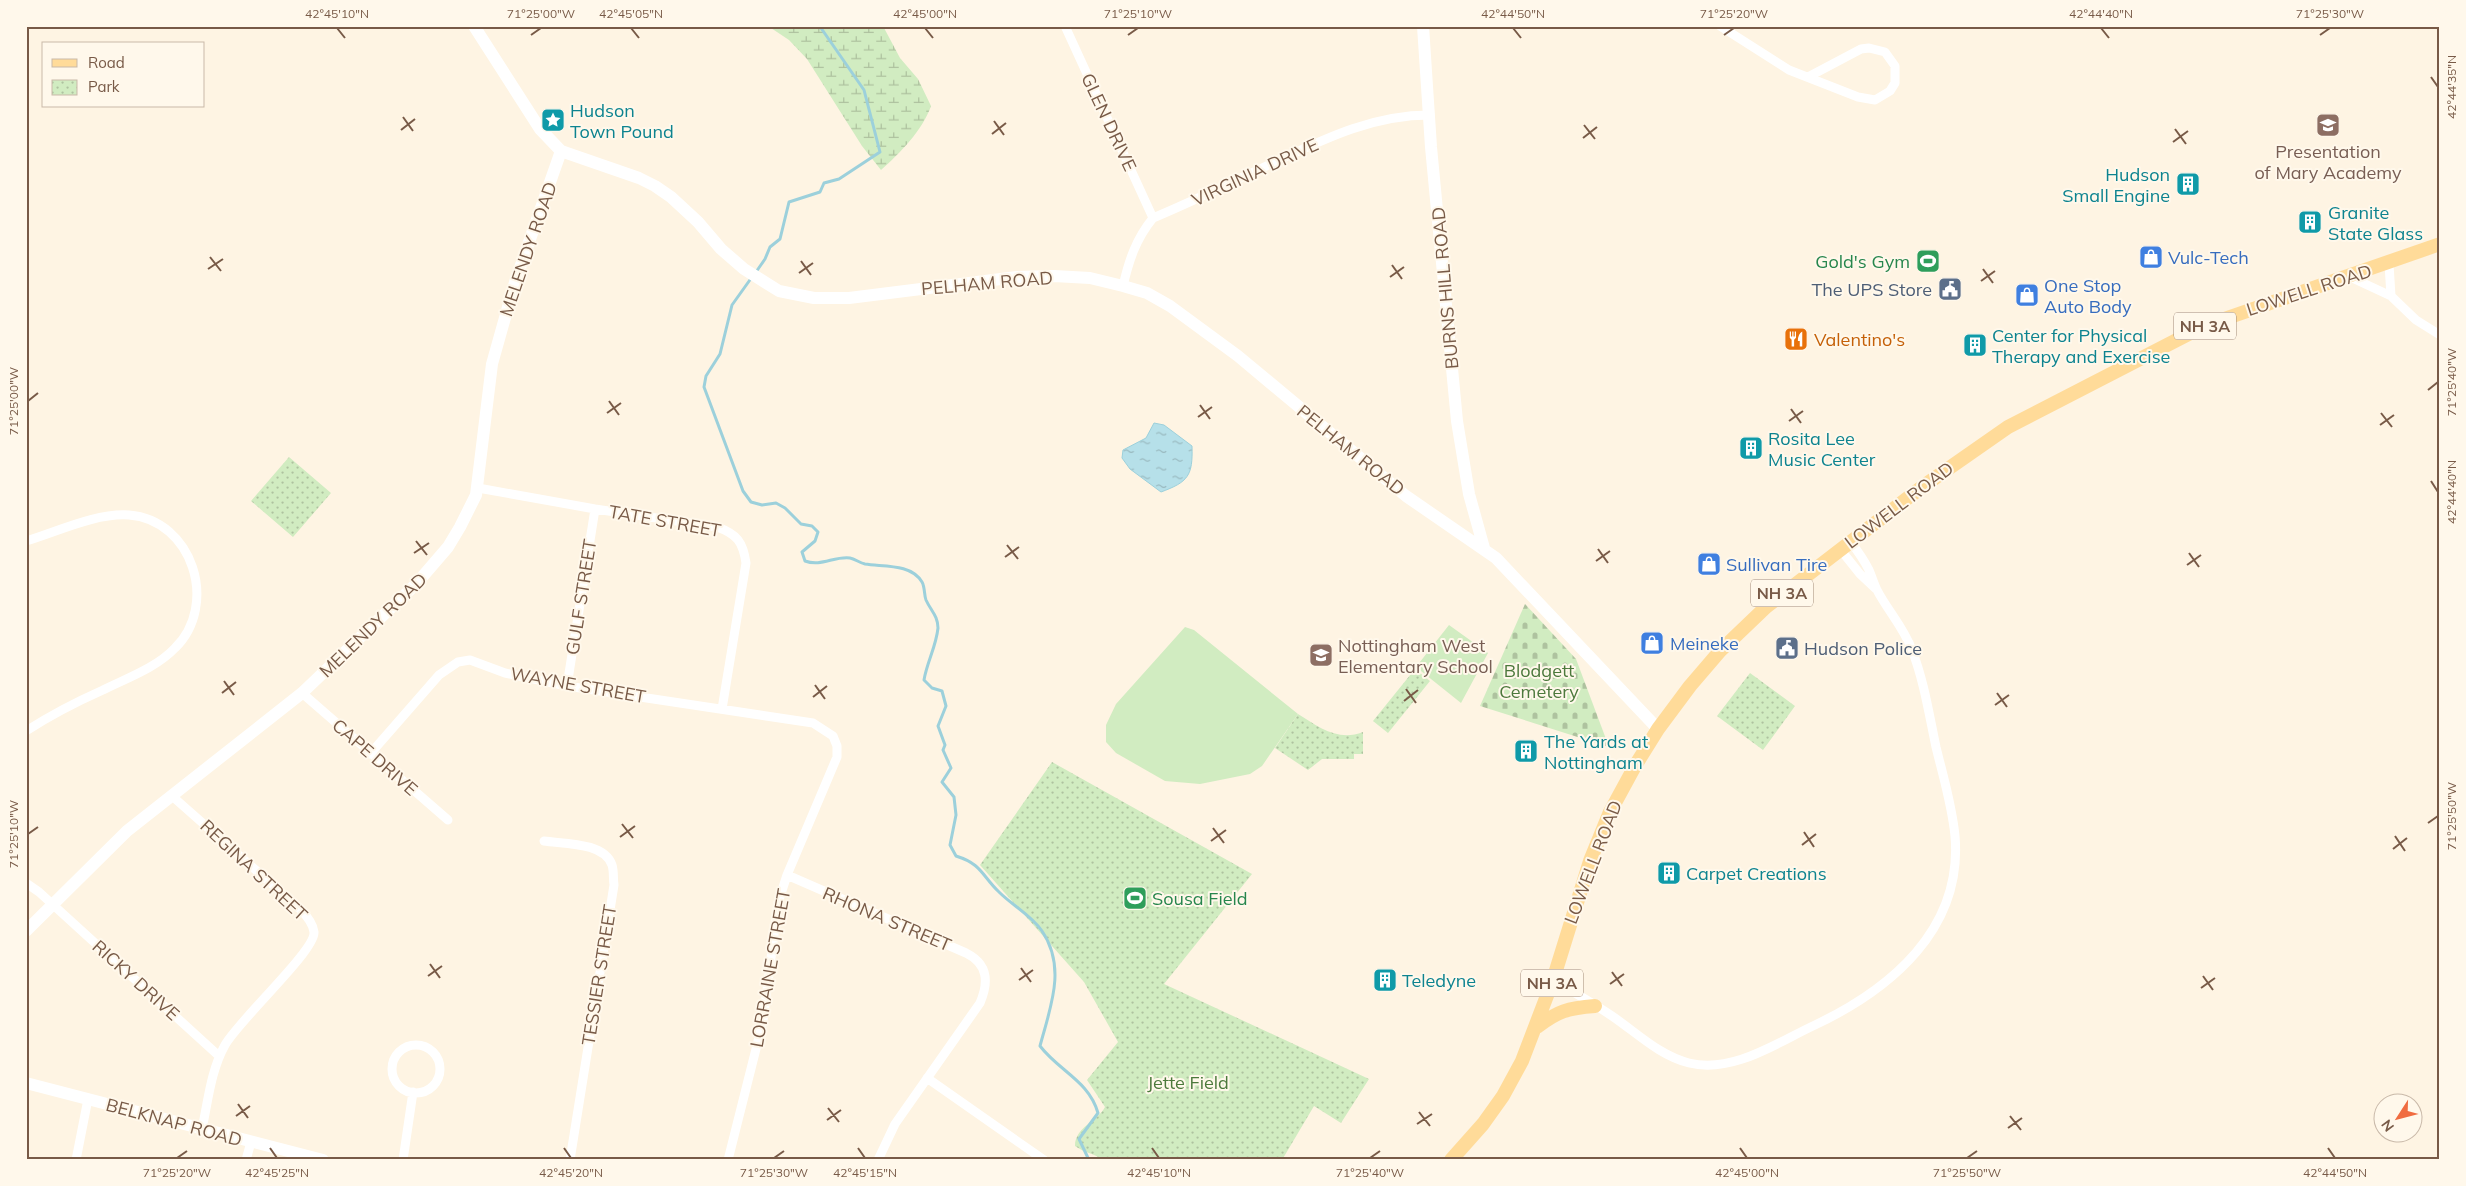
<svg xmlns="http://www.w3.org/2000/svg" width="2466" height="1186" font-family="Mulish,sans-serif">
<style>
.grass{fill:#d1ecc1}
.wetland{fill:url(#wetland-marsh)}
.cemetery{fill:url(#cemetery-stones)}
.park{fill:url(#park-dots)}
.water{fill:url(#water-ripples);stroke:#9cd0db}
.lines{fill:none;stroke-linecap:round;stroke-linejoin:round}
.stream{stroke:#9cd0db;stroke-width:3}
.street{stroke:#fff;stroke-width:9}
.secondary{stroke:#fff;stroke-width:12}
.primary{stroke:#ffdb99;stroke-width:14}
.ticks{fill:none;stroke:#785a47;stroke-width:2}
.labels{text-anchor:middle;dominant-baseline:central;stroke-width:4;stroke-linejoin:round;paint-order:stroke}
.shield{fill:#fff8eb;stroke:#a08978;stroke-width:1}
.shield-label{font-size:16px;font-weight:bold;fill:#785a47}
.culture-label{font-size:18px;fill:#0d838f;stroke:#fff8eb;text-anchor:start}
.street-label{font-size:18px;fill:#785a47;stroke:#fff8eb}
.education-label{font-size:18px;fill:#785e54;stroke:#fff8eb}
.shop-label{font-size:18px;fill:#366cbe;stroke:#fff8eb;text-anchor:start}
.leisure-label{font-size:18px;fill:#27864d;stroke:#fff8eb;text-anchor:end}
.service-label{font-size:18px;fill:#4e5e75;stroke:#fff8eb;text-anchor:end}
.food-label{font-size:18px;fill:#c56008;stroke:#fff8eb;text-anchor:start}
.park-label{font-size:18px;fill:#4c793c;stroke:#fff8eb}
.neatline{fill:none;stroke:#785a47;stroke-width:2}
.ticks-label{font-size:12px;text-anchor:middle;fill:#785a47}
</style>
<defs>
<pattern id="wetland-marsh" width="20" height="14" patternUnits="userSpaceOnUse" patternTransform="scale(1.25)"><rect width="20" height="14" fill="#d1ecc1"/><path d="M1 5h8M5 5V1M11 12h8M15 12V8" fill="none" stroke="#aec29f"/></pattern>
<pattern id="cemetery-stones" width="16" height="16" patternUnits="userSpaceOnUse" patternTransform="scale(1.25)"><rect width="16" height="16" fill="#d1ecc1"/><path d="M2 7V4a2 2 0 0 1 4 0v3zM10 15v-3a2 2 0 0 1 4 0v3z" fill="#aec29f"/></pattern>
<pattern id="park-dots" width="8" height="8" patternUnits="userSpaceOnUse" patternTransform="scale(1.25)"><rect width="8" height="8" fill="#d1ecc1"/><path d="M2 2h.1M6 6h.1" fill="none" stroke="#aec29f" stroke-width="1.8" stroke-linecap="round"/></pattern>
<pattern id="water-ripples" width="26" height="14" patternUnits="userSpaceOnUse" patternTransform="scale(1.25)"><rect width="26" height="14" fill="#b6e0e9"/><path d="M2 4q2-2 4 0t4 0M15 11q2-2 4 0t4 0" fill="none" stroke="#99b9bf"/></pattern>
</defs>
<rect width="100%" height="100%" fill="#fef4e3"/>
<path class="grass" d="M1449,625L1488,653L1461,703L1416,667Z
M1185,627L1194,630L1298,714L1262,766L1250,774L1200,784L1165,781L1116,753L1106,742V725L1116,704Z"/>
<path class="wetland" d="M768,26H883L900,58L918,79L931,106C922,131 900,153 881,170L862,146L807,59L789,40Z"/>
<path class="cemetery" d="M1525,604L1576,659L1609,747L1480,706Z"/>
<path class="park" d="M289,457L331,493L293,537L251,501Z
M1415,669L1430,681L1388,733L1373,721Z
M1750,673L1795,706L1763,750L1717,716Z
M1298,714C1319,727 1338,742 1363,732V754H1354V759H1322L1308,770L1275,748Z
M1052,762L1252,874L1164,984L1369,1079L1341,1123L1314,1106L1282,1160H1103C1093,1153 1085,1153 1075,1146C1075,1127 1097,1122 1105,1107L1087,1080L1118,1042L1084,982L980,865Z"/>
<path class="water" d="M1154,423L1164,425L1192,446C1193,476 1188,482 1161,492L1130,469L1122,458L1123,450L1146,438Z"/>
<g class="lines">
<path class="stream" d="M756,272L765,259L770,247L780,239L789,202L820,192L824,183L839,179L880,152L864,90L821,28L814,26
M752,277L732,305L720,354L706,376L704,387L743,491L751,502L762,505L776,503L785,508L801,524L812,526L818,532L815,541L802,552L805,561C821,567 834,556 850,558C855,559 860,563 865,564C882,567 911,563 922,582C925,587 924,595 926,600C931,611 938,616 938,628C936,647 927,662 924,680L932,688L942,691L946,706L938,726L945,745L943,750L951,768L942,782L954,797L956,815L950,845L956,856C982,864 982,876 999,892C1013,906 1031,915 1042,931C1067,968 1050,1008 1040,1046C1059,1071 1089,1081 1098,1113L1079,1139L1089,1160"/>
<path class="street" d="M1065,26L1153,218
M1720,26L1789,70L1858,97L1875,100L1890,91L1895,83V66L1885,52L1869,48L1861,49L1808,77
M2389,264L2391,296
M2348,276L2391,296L2416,320L2440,335
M1123,286C1129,260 1136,239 1153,218C1194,201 1234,181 1275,162C1326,138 1373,115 1430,115
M478,488L595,509L717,527C737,534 743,542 746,563L722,709
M26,541C59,531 95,513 129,515C193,520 219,605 175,648C156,668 127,678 103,690C76,702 51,715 26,731
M1840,549L1860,574L1876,589
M567,686L595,509
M302,693L448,820
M370,754L439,675L458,662L470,660L505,673L567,686L813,723L833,736L837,746V757L787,875L778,903L763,1021L728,1160
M172,796L300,909C306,915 313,923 314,932C316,950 239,1020 225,1045C211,1070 208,1101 202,1129
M544,841C564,844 604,842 612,865C614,871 613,879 614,885L570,1160
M787,875L966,953C988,964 989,982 980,1003L895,1124L878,1160
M26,883L39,892L219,1056
M1553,980C1573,992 1593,1003 1612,1016C1637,1033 1660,1056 1689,1063C1733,1074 1778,1042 1815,1025C1891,989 1963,929 1955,836C1952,805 1943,776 1936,747C1929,714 1924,681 1912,650C1904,628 1888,611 1877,590C1874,584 1872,577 1869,570C1864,560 1857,550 1850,541
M392 1069a24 24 0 1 1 48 0a24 24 0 1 1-48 0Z
M927,1078L1044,1160
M76,1160L88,1099
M246,1160L251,1142
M403,1160L413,1092"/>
<path class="secondary" d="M474,26L540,129L561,151L639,178L655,186L671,197L698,222L721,249L744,269L779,291L814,298H849L1017,277L1054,276L1090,278L1123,286L1147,293L1170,306L1238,356L1406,496L1496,558L1658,729
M1423,26L1431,147L1457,421L1469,494L1484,548
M26,931L127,831L302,693L417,583L448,547L460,527L476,495L492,364L515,282L561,151
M26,1083L323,1160"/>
<path class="primary" d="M1537,1027C1558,1011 1568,1008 1595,1006
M1451,1160L1483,1124L1503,1096L1522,1061L1553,980L1590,861L1610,812L1635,766L1658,729L1690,686L1720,651L1766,607L1922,487L2008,427L2204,326L2440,244"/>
</g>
<path class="ticks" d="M337,28L345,38M631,28L639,38M925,28L933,38M1513,28L1521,38M2101,28L2109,38M531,35L541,28M1128,35L1138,28M1724,35L1734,28M2320,35L2330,28M2431,77L2438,87M403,117L413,131M994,121L1004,135M1584,125L1595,139M2175,129L2186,144M401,130L415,119M992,134L1006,123M1583,138L1597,127M2173,142L2188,131M210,257L221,271M801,261L811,275M1392,265L1402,279M208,269L223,259M1983,269L1993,283M799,273L813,263M1390,277L1404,267M1981,281L1995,271M2428,390L2438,382M28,401L38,393M609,401L619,415M1200,405L1210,419M1791,409L1801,423M607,413L621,403M2381,413L2392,427M1198,417L1212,407M1789,421L1803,411M2380,425L2394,415M2431,481L2438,492M416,541L427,555M1007,545L1018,559M1598,549L1608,563M414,553L429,543M2189,553L2199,567M1005,557L1019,547M1596,561L1610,551M2187,565L2201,555M224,681L234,695M815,685L825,699M1406,689L1416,703M222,693L236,682M1997,693L2007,707M813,697L827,686M1404,701L1418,690M1995,705L2009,695M2428,823L2438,816M622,824L633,838M1213,828L1224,843M1804,832L1814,847M28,834L38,827M2395,836L2405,851M620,837L635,826M1211,841L1226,830M1802,845L1816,834M2393,849L2407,838M430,964L440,978M1021,968L1031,982M1612,972L1622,986M428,976L442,966M2203,976L2213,990M1019,980L1033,970M1610,984L1624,974M2201,988L2215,978M238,1104L248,1118M828,1108L839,1122M1419,1112L1430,1126M236,1116L250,1106M2010,1116L2021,1130M827,1120L841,1110M1417,1124L1432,1114M2008,1128L2022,1118M270,1148L277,1158M564,1148L571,1158M858,1148L865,1158M1152,1148L1159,1158M1740,1148L1747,1158M2328,1148L2335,1158M177,1158L187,1151M774,1158L784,1151M1370,1158L1380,1151M1967,1158L1977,1151"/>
<defs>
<g id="sight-square" transform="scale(1.25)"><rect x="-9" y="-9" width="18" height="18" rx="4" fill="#0f9aa8" stroke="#fff8eb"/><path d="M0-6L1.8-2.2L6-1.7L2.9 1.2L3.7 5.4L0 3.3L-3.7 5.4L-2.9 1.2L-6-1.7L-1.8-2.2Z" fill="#fff"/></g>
<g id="school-square" transform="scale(1.25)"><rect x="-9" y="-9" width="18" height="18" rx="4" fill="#8d6e63" stroke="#fff8eb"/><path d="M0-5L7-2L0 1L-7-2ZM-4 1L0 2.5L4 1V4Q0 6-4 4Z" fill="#fff"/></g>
<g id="building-square" transform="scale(1.25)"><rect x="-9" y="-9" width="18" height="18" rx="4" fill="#0f9aa8" stroke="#fff8eb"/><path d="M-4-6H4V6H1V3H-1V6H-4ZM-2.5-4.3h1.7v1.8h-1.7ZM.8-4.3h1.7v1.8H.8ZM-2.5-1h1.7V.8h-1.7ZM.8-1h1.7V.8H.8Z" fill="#fff"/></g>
<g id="shop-square" transform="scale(1.25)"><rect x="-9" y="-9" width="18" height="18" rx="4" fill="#3f7fe0" stroke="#fff8eb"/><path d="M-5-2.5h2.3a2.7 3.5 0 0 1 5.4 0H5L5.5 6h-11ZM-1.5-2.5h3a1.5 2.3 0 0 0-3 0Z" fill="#fff"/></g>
<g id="stadium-square" transform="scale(1.25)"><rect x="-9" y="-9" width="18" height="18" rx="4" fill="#2e9e5b" stroke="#fff8eb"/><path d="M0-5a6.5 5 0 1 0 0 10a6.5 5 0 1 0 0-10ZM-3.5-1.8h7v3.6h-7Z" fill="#fff"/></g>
<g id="civic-square" transform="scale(1.25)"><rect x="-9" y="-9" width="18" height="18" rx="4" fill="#5c6f8a" stroke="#fff8eb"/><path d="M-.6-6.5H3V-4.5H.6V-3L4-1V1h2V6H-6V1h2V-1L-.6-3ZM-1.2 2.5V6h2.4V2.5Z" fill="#fff"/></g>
<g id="restaurant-square" transform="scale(1.25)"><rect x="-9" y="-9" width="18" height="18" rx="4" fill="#e8710a" stroke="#fff8eb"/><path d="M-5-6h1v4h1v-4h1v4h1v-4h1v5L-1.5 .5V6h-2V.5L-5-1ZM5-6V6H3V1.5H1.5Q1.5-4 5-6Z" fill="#fff"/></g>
</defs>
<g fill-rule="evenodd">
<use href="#sight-square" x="553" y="120"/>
<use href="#school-square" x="2328" y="125"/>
<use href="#building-square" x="2188" y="184"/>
<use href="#building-square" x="2310" y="222"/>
<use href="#shop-square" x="2151" y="257"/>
<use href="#stadium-square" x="1928" y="261"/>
<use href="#civic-square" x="1950" y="289"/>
<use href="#shop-square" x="2027" y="295"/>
<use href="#restaurant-square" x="1796" y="339"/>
<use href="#building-square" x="1975" y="345"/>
<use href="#building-square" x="1751" y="448"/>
<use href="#shop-square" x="1709" y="564"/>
<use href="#shop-square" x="1652" y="643"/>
<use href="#civic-square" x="1787" y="648"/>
<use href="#school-square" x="1321" y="655"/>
<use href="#building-square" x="1526" y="751"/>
<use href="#building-square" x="1669" y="873"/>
<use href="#stadium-square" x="1135" y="898"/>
<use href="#building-square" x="1385" y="980"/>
</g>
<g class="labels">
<g class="shield">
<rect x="2174" y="312.5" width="62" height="27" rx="4"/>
<rect x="1751" y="579.5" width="62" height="27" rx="4"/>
<rect x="1521" y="969.5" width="62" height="27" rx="4"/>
</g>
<g class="shield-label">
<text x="2205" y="326">NH 3A</text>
<text x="1782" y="593">NH 3A</text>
<text x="1552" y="983">NH 3A</text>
</g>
<g class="culture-label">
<text x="570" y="110">Hudson<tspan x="570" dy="21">Town Pound</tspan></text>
<text x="2170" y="174" text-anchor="end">Hudson<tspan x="2170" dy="21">Small Engine</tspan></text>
<text x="2328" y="212">Granite<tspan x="2328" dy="21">State Glass</tspan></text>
<text x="1992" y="335">Center for Physical<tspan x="1992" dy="21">Therapy and Exercise</tspan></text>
<text x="1768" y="438">Rosita Lee<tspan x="1768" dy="21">Music Center</tspan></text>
<text x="1544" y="741">The Yards at<tspan x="1544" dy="21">Nottingham</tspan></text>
<text x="1686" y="873">Carpet Creations</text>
<text x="1402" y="980">Teledyne</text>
</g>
<g class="street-label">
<text transform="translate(1109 122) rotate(65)">GLEN DRIVE</text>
<text transform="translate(1255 172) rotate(-25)">VIRGINIA DRIVE</text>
<text transform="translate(528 249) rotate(-71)">MELENDY ROAD</text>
<text transform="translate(987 283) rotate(-5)">PELHAM ROAD</text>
<text transform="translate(1445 288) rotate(-95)">BURNS HILL ROAD</text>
<text transform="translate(2309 290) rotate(-18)">LOWELL ROAD</text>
<text transform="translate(1351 450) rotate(39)">PELHAM ROAD</text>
<text transform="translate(1899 505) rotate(-37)">LOWELL ROAD</text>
<text transform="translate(665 521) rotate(10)">TATE STREET</text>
<text transform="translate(581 597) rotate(-81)">GULF STREET</text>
<text transform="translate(373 625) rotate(-44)">MELENDY ROAD</text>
<text transform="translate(578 685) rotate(10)">WAYNE STREET</text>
<text transform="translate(375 757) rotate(41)">CAPE DRIVE</text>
<text transform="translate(1593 862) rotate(-69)">LOWELL ROAD</text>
<text transform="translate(254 870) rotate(43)">REGINA STREET</text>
<text transform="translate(887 919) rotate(23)">RHONA STREET</text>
<text transform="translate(770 968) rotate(-80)">LORRAINE STREET</text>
<text transform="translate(599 975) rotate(-81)">TESSIER STREET</text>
<text transform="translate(136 980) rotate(42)">RICKY DRIVE</text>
<text transform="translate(174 1122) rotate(15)">BELKNAP ROAD</text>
</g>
<g class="education-label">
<text x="2328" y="151">Presentation<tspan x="2328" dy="21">of Mary Academy</tspan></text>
<text x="1338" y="645" text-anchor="start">Nottingham West<tspan x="1338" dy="21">Elementary School</tspan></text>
</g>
<g class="shop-label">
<text x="2168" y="257">Vulc-Tech</text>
<text x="2044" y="285">One Stop<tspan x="2044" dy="21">Auto Body</tspan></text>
<text x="1726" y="564">Sullivan Tire</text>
<text x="1670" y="643">Meineke</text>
</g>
<g class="leisure-label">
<text x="1910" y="261">Gold's Gym</text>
<text x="1152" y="898" text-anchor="start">Sousa Field</text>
</g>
<g class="service-label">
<text x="1932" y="289">The UPS Store</text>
<text x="1804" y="648" text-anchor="start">Hudson Police</text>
</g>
<g class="food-label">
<text x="1814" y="339">Valentino's</text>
</g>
<g class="park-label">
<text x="1539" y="670">Blodgett<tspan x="1539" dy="21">Cemetery</tspan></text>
<text x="1188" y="1082">Jette Field</text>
</g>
</g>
<rect width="2466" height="1186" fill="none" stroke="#fff8eb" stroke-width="55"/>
<rect x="42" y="42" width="162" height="65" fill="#fff8eb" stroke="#c9b9a9"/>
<rect x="52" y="59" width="25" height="8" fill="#ffdb99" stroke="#c9b9a9"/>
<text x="88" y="68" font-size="15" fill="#785a47">Road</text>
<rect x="52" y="80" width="25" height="15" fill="url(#park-dots)" stroke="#c9b9a9"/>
<text x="88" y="92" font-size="15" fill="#785a47">Park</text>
<g transform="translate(2398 1118) rotate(234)"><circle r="24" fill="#fff8eb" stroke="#c9b9a9"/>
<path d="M0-4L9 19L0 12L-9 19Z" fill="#f06c40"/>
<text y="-8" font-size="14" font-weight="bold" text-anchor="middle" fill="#785a47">N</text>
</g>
<rect x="28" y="28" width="2410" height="1130" class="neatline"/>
<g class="ticks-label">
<text x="337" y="18">42°45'10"N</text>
<text x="541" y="18">71°25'00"W</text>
<text x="631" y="18">42°45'05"N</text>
<text x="925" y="18">42°45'00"N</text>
<text x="1138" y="18">71°25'10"W</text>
<text x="1513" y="18">42°44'50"N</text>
<text x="1734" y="18">71°25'20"W</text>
<text x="2101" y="18">42°44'40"N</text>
<text x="2330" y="18">71°25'30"W</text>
<text transform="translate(2452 87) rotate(-90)" y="4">42°44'35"N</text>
<text transform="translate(2452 382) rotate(-90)" y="4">71°25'40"W</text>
<text transform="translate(14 401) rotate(-90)" y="4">71°25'00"W</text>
<text transform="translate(2452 492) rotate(-90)" y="4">42°44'40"N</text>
<text transform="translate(2452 816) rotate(-90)" y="4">71°25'50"W</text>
<text transform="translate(14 834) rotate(-90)" y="4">71°25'10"W</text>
<text x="177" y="1177">71°25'20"W</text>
<text x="277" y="1177">42°45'25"N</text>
<text x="571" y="1177">42°45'20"N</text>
<text x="774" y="1177">71°25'30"W</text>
<text x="865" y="1177">42°45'15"N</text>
<text x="1159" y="1177">42°45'10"N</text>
<text x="1370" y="1177">71°25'40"W</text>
<text x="1747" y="1177">42°45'00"N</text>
<text x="1967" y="1177">71°25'50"W</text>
<text x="2335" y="1177">42°44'50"N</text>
</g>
</svg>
